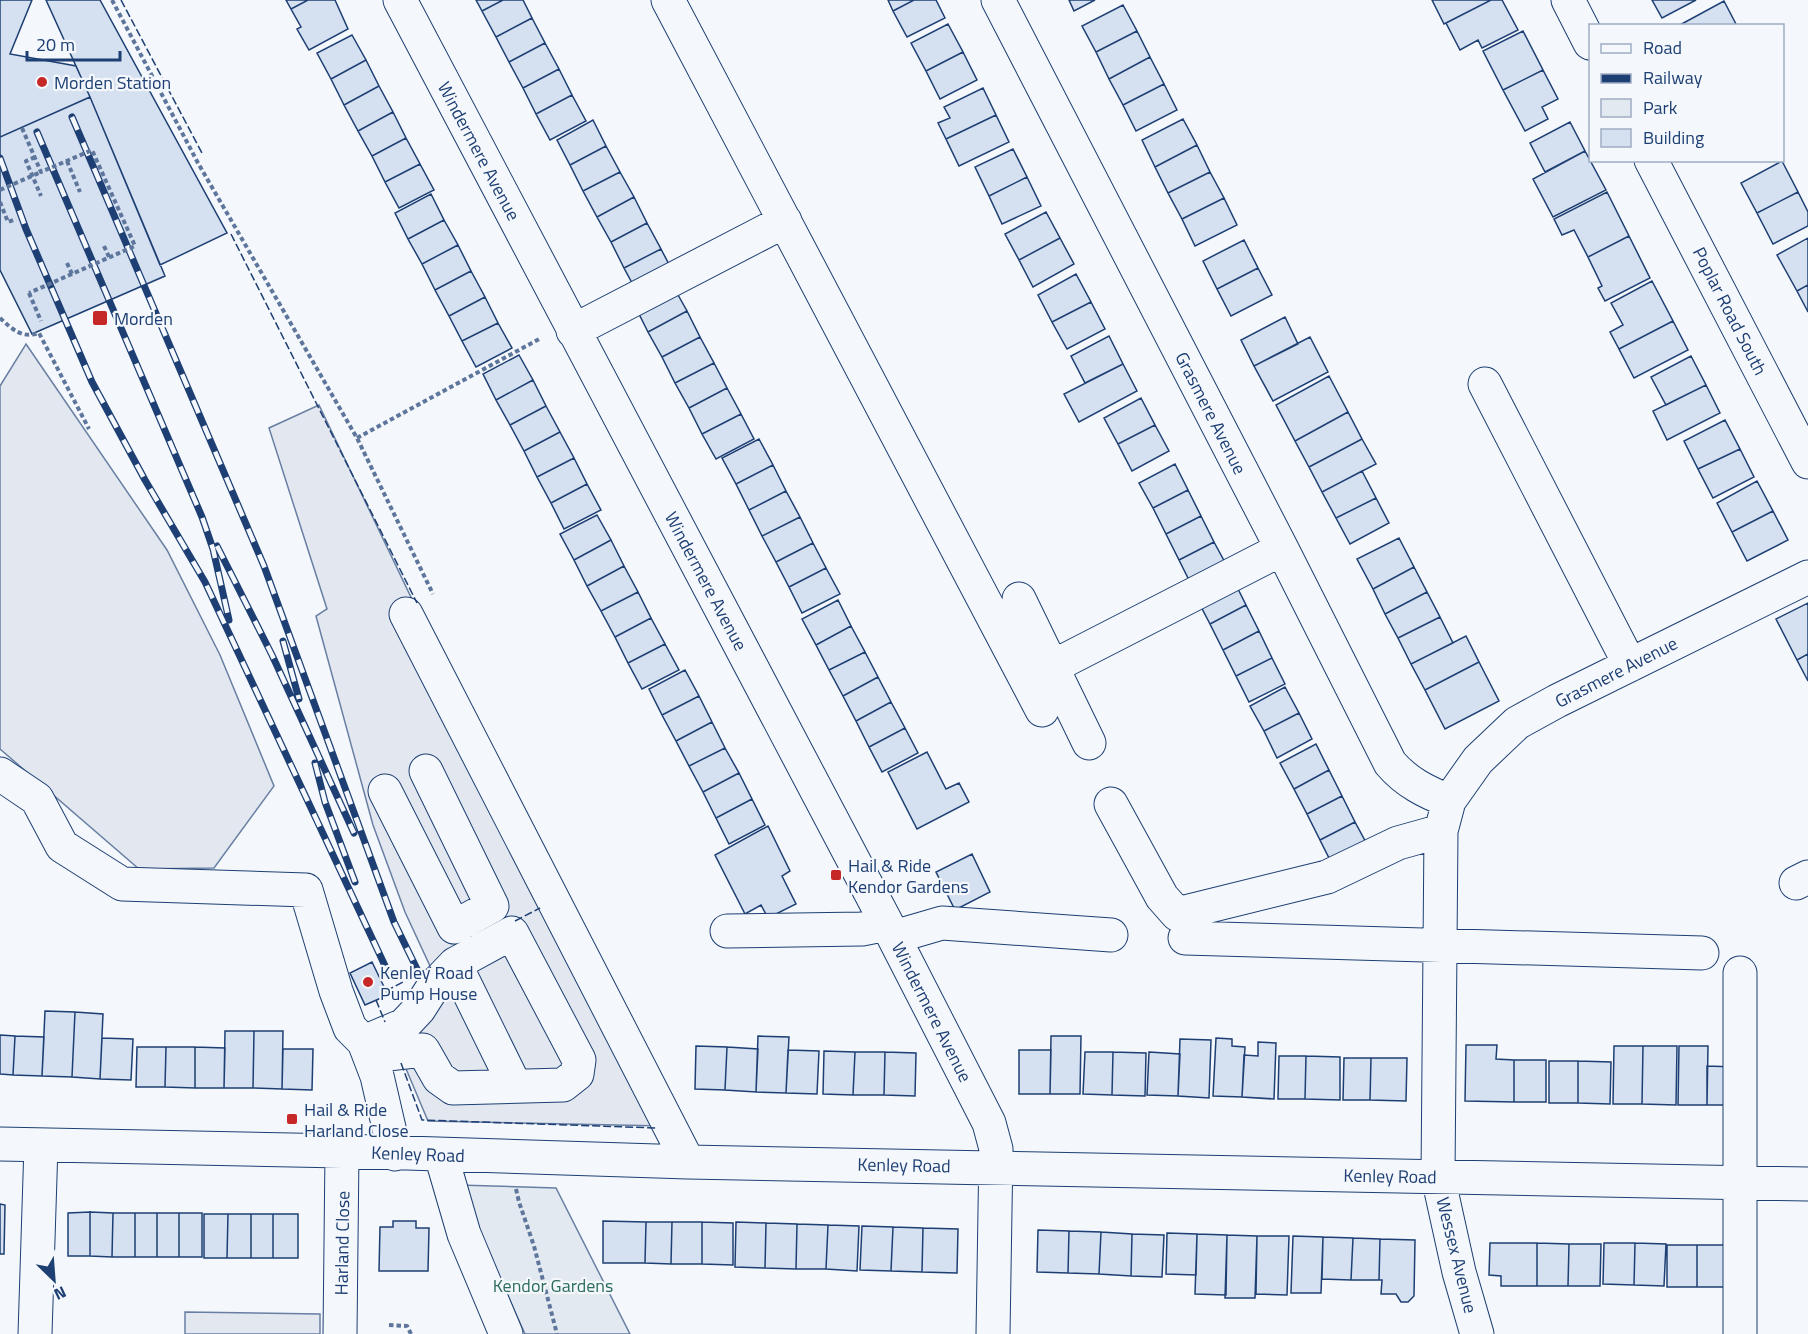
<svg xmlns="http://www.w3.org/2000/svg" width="1808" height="1334" font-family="'Titillium Web',sans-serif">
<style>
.green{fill:#e3e9f0;stroke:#687fa3;stroke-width:1.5}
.parking{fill:#e3e8f0;stroke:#687fa3;stroke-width:1.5}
.building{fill:#d5e0f0;stroke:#1d3f73;stroke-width:1.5}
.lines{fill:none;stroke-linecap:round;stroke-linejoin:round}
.minor-casing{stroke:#1d3f73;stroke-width:35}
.path{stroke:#5e769c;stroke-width:4;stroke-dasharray:4.5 3;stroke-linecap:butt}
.minor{stroke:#f4f7fb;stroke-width:33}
.rail-casing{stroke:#1d3f73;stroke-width:7}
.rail{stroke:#f4f7fb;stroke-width:4.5;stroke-dasharray:14;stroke-linecap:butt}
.path-bridge{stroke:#5e769c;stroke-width:4;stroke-dasharray:4.5 3;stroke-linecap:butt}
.fence{stroke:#1d3f73;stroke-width:1.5;stroke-dasharray:8 3;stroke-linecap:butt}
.poi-dot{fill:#c62828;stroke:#f4f7fb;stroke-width:2}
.labels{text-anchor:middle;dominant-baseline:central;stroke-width:4.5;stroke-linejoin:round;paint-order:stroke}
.poi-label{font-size:18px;fill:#1d3f73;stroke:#f4f7fb;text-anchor:start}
.street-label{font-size:18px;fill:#1d3f73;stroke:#f4f7fb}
.park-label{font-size:18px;fill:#2c6c60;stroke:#f4f7fb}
</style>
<rect width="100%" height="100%" fill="#f4f7fb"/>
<path class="green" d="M458,1185L556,1188L630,1334H525Z"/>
<path class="parking" d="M26,344L167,550L220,655L274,786L214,868L139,869L0,749V386Z
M319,405L664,1126L428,1121L404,1064L409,1006L430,966L405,912L373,825L316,616L327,609L269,428Z
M185,1312L320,1314V1334H185Z"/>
<path class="building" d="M0,0H32L10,54L76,66L90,97L0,137Z
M46,0H100L227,233L160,265L90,97Z
M286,0H308L291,9Z
M308,0H335L348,29L309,50L297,29L301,27L291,9Z
M476,0H503L482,11Z
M503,0H523L532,18L496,37L482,11Z
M888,0H914L893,11Z
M914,0H936L945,18L907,37L893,11Z
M1069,0H1095L1074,11Z
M1432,0H1491L1444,24Z
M1491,0H1502L1518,30L1482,48L1478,40L1460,50L1446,23Z
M1652,0H1696L1662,18Z
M1724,1L1737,26H1678Z
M1123,5L1137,31L1096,52L1082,26Z
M532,18L545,43L509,62L496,37Z
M948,24L963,52L926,71L911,43Z
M1137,31L1150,57L1109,79L1096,52Z
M1523,31L1543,70L1503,90L1483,51Z
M352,35L366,60L331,79L317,53Z
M545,43L559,69L523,88L509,62Z
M963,52L977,80L940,99L926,71Z
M1150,57L1164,84L1123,105L1109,79Z
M366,60L379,86L344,105L331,79Z
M559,69L572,95L536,114L523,88Z
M1543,70L1558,99L1542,107L1548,119L1525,131L1503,90Z
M1164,84L1177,110L1136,131L1123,105Z
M379,86L393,112L358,131L344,105Z
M983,88L996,115L946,139L938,123L950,118L944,107Z
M572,95L586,121L550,140L536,114Z
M90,97L165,276L32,334L0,270V137Z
M393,112L406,138L372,156L358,131Z
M996,115L1009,142L959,166L946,139Z
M1183,119L1197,145L1155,167L1142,140Z
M593,120L606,146L570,165L557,140Z
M1570,122L1585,151L1545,172L1530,143Z
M406,138L420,164L385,182L372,156Z
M1197,145L1210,172L1168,193L1155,167Z
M606,146L620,172L583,191L570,165Z
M1013,149L1027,177L989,196L975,167Z
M1585,151L1606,190L1553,217L1533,179Z
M1782,161L1798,192L1757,213L1741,183Z
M420,164L434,190L399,208L385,182Z
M620,172L634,197L597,217L583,191Z
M1210,172L1224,198L1182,219L1168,193Z
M1027,177L1041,206L1002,224L989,196Z
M1607,192L1629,236L1588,257L1574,230L1562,235L1554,219Z
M1798,192L1808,212V226L1773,244L1757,213Z
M431,194L444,220L408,239L395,213Z
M634,197L647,223L611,242L597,217Z
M1224,198L1237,225L1195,246L1182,219Z
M1046,212L1060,238L1019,260L1005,234Z
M444,220L458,245L422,264L408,239Z
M647,223L661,249L624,268L611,242Z
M1629,236L1650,278L1605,301L1598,288L1602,286L1588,257Z
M1060,238L1074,264L1033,287L1019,260Z
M1808,238V285L1797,291L1777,255Z
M1244,240L1258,268L1217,289L1203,261Z
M458,245L471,271L435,290L422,264Z
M661,249L674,274L638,294L624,268Z
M1258,268L1272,295L1231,316L1217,289Z
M471,271L485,297L449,316L435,290Z
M1076,274L1091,302L1052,322L1038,295Z
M1652,281L1673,321L1619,349L1610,332L1623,325L1611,303Z
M1808,285V312L1797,291Z
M673,286L687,311L648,332L635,306Z
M485,297L498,323L462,341L449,316Z
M1091,302L1105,329L1067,349L1052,322Z
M687,311L700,337L662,357L648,332Z
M1285,317L1298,344L1254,366L1241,340Z
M1673,321L1688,350L1634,378L1619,349Z
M498,323L512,348L476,367L462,341Z
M1109,336L1123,364L1085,383L1071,356Z
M700,337L714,363L675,383L662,357Z
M1310,337L1328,372L1273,401L1254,366Z
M519,355L533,380L496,400L483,374Z
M1691,356L1706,385L1666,405L1651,377Z
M714,363L727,388L689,408L675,383Z
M1123,364L1137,391L1079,422L1064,394Z
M1329,376L1348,412L1295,441L1276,405Z
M533,380L546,406L510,425L496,400Z
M1706,385L1720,413L1667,440L1653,411Z
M727,388L741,414L702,434L689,408Z
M1141,398L1155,425L1118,444L1104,418Z
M546,406L560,432L524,451L510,425Z
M1348,412L1362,439L1309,467L1295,441Z
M741,414L754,439L716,459L702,434Z
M1725,420L1740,449L1698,469L1684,441Z
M1155,425L1169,451L1132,471L1118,444Z
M560,432L574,458L537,477L524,451Z
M759,439L773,465L736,484L722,458Z
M1362,439L1376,464L1322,492L1309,467Z
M1740,449L1754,477L1713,498L1698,469Z
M574,458L587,484L551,503L537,477Z
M1175,464L1188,490L1153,508L1139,483Z
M773,465L786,491L749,510L736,484Z
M1362,471L1376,498L1336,518L1322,492Z
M1757,481L1773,511L1732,532L1717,503Z
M587,484L601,510L564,529L551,503Z
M1188,490L1201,516L1166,534L1153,508Z
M786,491L800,517L762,536L749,510Z
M1376,498L1389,523L1350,544L1336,518Z
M1773,511L1788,540L1747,561L1732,532Z
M597,515L611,540L574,560L560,534Z
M1201,516L1214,542L1179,560L1166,534Z
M800,517L813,543L776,562L762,536Z
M1399,538L1414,567L1373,589L1357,559Z
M611,540L624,566L587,586L574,560Z
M1214,542L1228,568L1192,586L1179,560Z
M813,543L826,568L789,587L776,562Z
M624,566L638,592L601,611L587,586Z
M1414,567L1427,592L1385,614L1373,589Z
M826,568L840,594L802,613L789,587Z
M1233,579L1246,605L1210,624L1196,597Z
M638,592L651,618L615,637L601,611Z
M1427,592L1440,617L1398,638L1385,614Z
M838,600L851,626L816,645L802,619Z
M1808,603V654L1797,660L1776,619Z
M1246,605L1259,631L1223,650L1210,624Z
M1440,617L1453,643L1411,664L1398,638Z
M651,618L665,644L628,663L615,637Z
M851,626L865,652L829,670L816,645Z
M1259,631L1272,658L1236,676L1223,650Z
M1466,636L1479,662L1425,690L1411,664Z
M665,644L679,670L642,689L628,663Z
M865,652L878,677L843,696L829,670Z
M1808,654V681L1797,660Z
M1272,658L1285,684L1249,702L1236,676Z
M1479,662L1499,701L1445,729L1425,690Z
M685,670L699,696L662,715L649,689Z
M878,677L891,702L856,721L843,696Z
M1285,687L1299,713L1264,731L1250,706Z
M699,696L712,722L676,741L662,715Z
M891,702L905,728L869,747L856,721Z
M1299,713L1312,739L1277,758L1264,731Z
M712,722L725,748L689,766L676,741Z
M905,728L918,753L882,772L869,747Z
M1316,744L1329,770L1294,789L1280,763Z
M725,748L739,773L703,792L689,766Z
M927,752L946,789L959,783L969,802L917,829L888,772Z
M1329,770L1342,796L1307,814L1294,789Z
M739,773L752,799L716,818L703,792Z
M1342,796L1355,822L1320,840L1307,814Z
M752,799L765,825L729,844L716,818Z
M1355,822L1369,848L1333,866L1320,840Z
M768,826L790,871L782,876L796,904L768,918L761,905L745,914L715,855Z
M972,854L990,892L955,910L936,872Z
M372,962L388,995L365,1005L350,973Z
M45,1011L75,1012L72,1077L42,1076Z
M75,1012L103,1014L100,1079L72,1077Z
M225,1031H254L253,1088H224Z
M254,1031H283L282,1089L253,1088Z
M0,1035L15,1036L13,1075L0,1074Z
M15,1036L44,1037L42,1076L13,1075Z
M758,1036L789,1037L786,1093L756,1092Z
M1051,1036H1081L1080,1094H1050Z
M102,1038L133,1039L131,1080L100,1079Z
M1216,1038L1232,1039V1046L1245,1047L1242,1097L1213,1096Z
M1180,1039L1211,1040L1209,1098L1178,1096Z
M1258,1042L1276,1043L1274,1099L1242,1097L1244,1055L1258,1056Z
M1466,1045H1497L1496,1059L1514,1060V1102L1465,1101Z
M696,1046L727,1047L725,1090L695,1089Z
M1614,1046H1643L1642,1104H1613Z
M1643,1046H1677L1676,1105L1642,1104Z
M1679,1046H1708L1707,1105H1678Z
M137,1047H166L165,1087H136Z
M166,1047H195V1088L165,1087Z
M195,1047L225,1048L224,1088H195Z
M727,1047L758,1049L756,1092L725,1090Z
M283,1049H313L312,1090L282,1089Z
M788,1050L819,1051L817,1094L786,1093Z
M1019,1050H1051L1050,1094H1019Z
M824,1051L855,1052L853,1095L823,1094Z
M855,1052H885L884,1095H853Z
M885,1052L916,1053L915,1096L884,1095Z
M1085,1052H1113L1112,1095L1083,1094Z
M1113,1052L1146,1053L1145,1096L1112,1095Z
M1149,1052L1180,1054L1178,1096L1147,1095Z
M1279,1056H1306L1305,1099H1278Z
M1306,1056L1340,1057V1100L1305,1099Z
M1344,1058H1371L1370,1100H1343Z
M1371,1058H1407L1406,1101L1370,1100Z
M1514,1060H1546V1102H1514Z
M1549,1061H1578V1103H1549Z
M1578,1061L1611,1062L1610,1104L1578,1103Z
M1707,1066L1735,1067V1105H1707Z
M0,1204L5,1205L4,1254H0Z
M90,1212L113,1213L112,1257L90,1256Z
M90,1212V1256H68V1213Z
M113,1213H135V1257H112Z
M135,1213H157V1257H135Z
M157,1213H179V1257H157Z
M179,1213H202V1257H179Z
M204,1214H228L227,1258H204Z
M228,1214H251V1258H227Z
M251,1214H273V1258H251Z
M273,1214H298V1258H273Z
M393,1221H416V1228H429L428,1271H379L380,1227H393Z
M603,1221L646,1222L645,1263H603Z
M646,1222H672L671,1264L645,1263Z
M672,1222H702V1264H671Z
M702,1222L733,1223V1265L702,1264Z
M736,1222L766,1223L765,1268L735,1267Z
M766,1223L797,1224L796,1269L765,1268Z
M797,1224L828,1225L826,1269H796Z
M828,1225L859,1226L857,1271L826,1269Z
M862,1226L893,1227L891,1271L860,1270Z
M893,1227L923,1228L922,1272L891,1271Z
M923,1228L958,1229L957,1273L922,1272Z
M1038,1230L1069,1231L1068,1273L1037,1272Z
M1069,1231L1101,1232L1099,1274L1068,1273Z
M1101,1232L1132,1234L1131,1276L1099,1274Z
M1167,1233L1197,1234L1196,1275L1166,1274Z
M1132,1234L1164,1235L1162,1277L1131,1276Z
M1197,1234L1227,1235L1226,1295L1195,1294Z
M1227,1235L1257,1236L1255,1298H1225Z
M1257,1236H1289L1287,1295L1256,1294Z
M1293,1236L1323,1237L1321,1293H1291Z
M1323,1237L1353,1238L1351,1280L1322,1279Z
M1353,1238L1380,1239L1379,1280H1351Z
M1380,1239L1415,1240L1414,1296L1408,1302H1401L1396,1294H1381L1382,1280H1379Z
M1490,1243H1537V1286H1501V1276L1489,1275Z
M1537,1243L1569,1244L1568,1286H1537Z
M1604,1243H1635L1634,1285L1603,1284Z
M1635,1243L1666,1244L1664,1286L1634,1285Z
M1569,1244H1601L1600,1286H1568Z
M1667,1245H1697V1287H1667Z
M1697,1245H1730L1731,1287H1697Z"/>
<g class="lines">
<g class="minor-casing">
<path id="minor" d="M400,0L887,924L989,1123L996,1149L993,1334
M668,0L1042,710
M998,0L1282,549L1390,763C1406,782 1426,792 1449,801
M1568,0L1590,43
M1651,160L1808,462
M573,331L785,221
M1485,384L1630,665
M1019,599L1089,743
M406,614L688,1162
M1052,667L1282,549
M0,774L37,799L62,846L122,884L306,890L336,991L350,1028L364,1042L377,1076L395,1154
M385,791L454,927L492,906L426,771
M1111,804L1162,897L1177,914L1327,877L1398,843L1441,831
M1796,883L1808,877
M727,931L862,929L887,924
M894,937L942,923L1111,935
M1185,938L1702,953
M455,964L515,1086
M1740,973V1334
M364,1042L404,1025L419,1009L433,987L455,964L512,933L579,1060L577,1074L563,1085L453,1088L439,1078L423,1050L370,1056
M0,1144L342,1151L688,1162L1808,1184
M441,1155L464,1234L506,1334
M35,1334L41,1145
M340,1334L342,1151
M1477,1334L1459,1272L1438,1177L1441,831L1449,801L1478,760L1517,723L1557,701L1808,577"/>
</g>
<path class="path" d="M112,0L198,163L357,438L433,594
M35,157L26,161L41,196
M67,161L80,192
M0,202L8,222L16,219
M104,246L109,257
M67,263L72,274
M29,293L41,321
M0,318C12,329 22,339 39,333L89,429
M357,438L541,338
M516,1189L519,1202L534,1246L557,1334
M389,1325L407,1326L411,1334"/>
<use href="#minor" class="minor"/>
<g class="rail-casing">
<path id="rail" d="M72,117L264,566L394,922L417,969
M37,132L202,517L213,549L229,620
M0,158L26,229L92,382L145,480L205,582L387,970
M217,546L272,655L354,833
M283,641L299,699
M315,763L325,802L355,882"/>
</g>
<use href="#rail" class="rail"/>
<path class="path-bridge" d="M22,128L41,172L92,150L135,246L29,293
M0,190L41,172"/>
<path class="fence" d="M121,0L203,155
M231,234L417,603
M515,921L540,908
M386,991L431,967
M376,1000L385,1022
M401,1063L422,1120L658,1128"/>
</g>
<g class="poi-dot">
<circle cx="42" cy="82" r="6"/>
<rect x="92" y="310" width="16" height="16" rx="3"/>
<rect x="830" y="869" width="12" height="12" rx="3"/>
<circle cx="368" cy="982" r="6"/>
<rect x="286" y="1113" width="12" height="12" rx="3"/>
</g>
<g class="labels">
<g class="poi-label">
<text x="54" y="82">Morden Station</text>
<text x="114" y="318">Morden</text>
<text x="848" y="865">Hail &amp; Ride<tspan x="848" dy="21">Kendor Gardens</tspan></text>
<text x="380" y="972">Kenley Road<tspan x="380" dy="21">Pump House</tspan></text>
<text x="304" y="1109">Hail &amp; Ride<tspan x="304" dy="21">Harland Close</tspan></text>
</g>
<g class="street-label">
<text transform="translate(479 151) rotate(62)">Windermere Avenue</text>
<text transform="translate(1730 311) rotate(63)">Poplar Road South</text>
<text transform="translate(1211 413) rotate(63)">Grasmere Avenue</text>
<text transform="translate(706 581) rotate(62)">Windermere Avenue</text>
<text transform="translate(1616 672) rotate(-27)">Grasmere Avenue</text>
<text transform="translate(932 1012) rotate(63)">Windermere Avenue</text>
<text transform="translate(418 1154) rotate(2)">Kenley Road</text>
<text transform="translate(904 1165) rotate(1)">Kenley Road</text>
<text transform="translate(1390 1176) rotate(1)">Kenley Road</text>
<text transform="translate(342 1243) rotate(-89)">Harland Close</text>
<text transform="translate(1457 1255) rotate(76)">Wessex Avenue</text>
</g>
<g class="park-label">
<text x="553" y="1285">Kendor Gardens</text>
</g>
</g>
<rect x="1589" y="24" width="195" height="138" fill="#f4f7fb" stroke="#9eadc5" stroke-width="1.5"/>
<rect x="1601" y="44" width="30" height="9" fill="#f4f7fb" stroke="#9eadc5" stroke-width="1.5"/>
<text x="1643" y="54" font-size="18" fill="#1d3f73">Road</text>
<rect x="1601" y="74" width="30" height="9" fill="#1d3f73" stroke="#9eadc5" stroke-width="1.5"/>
<text x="1643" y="84" font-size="18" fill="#1d3f73">Railway</text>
<rect x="1601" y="99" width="30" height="18" fill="#e3e9f0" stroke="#9eadc5" stroke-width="1.5"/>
<text x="1643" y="114" font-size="18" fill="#1d3f73">Park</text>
<rect x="1601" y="129" width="30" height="18" fill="#d5e0f0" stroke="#9eadc5" stroke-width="1.5"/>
<text x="1643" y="144" font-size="18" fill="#1d3f73">Building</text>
<g transform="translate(54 1280) rotate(155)" stroke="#f4f7fb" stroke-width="4.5" paint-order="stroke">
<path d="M0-4.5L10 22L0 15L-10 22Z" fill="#1d3f73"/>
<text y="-9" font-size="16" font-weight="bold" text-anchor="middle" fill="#1d3f73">N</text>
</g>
<path d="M27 51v9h93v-9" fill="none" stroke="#1d3f73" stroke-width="3"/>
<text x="36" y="51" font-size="18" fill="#1d3f73" stroke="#f4f7fb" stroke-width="4.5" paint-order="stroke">20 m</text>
</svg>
